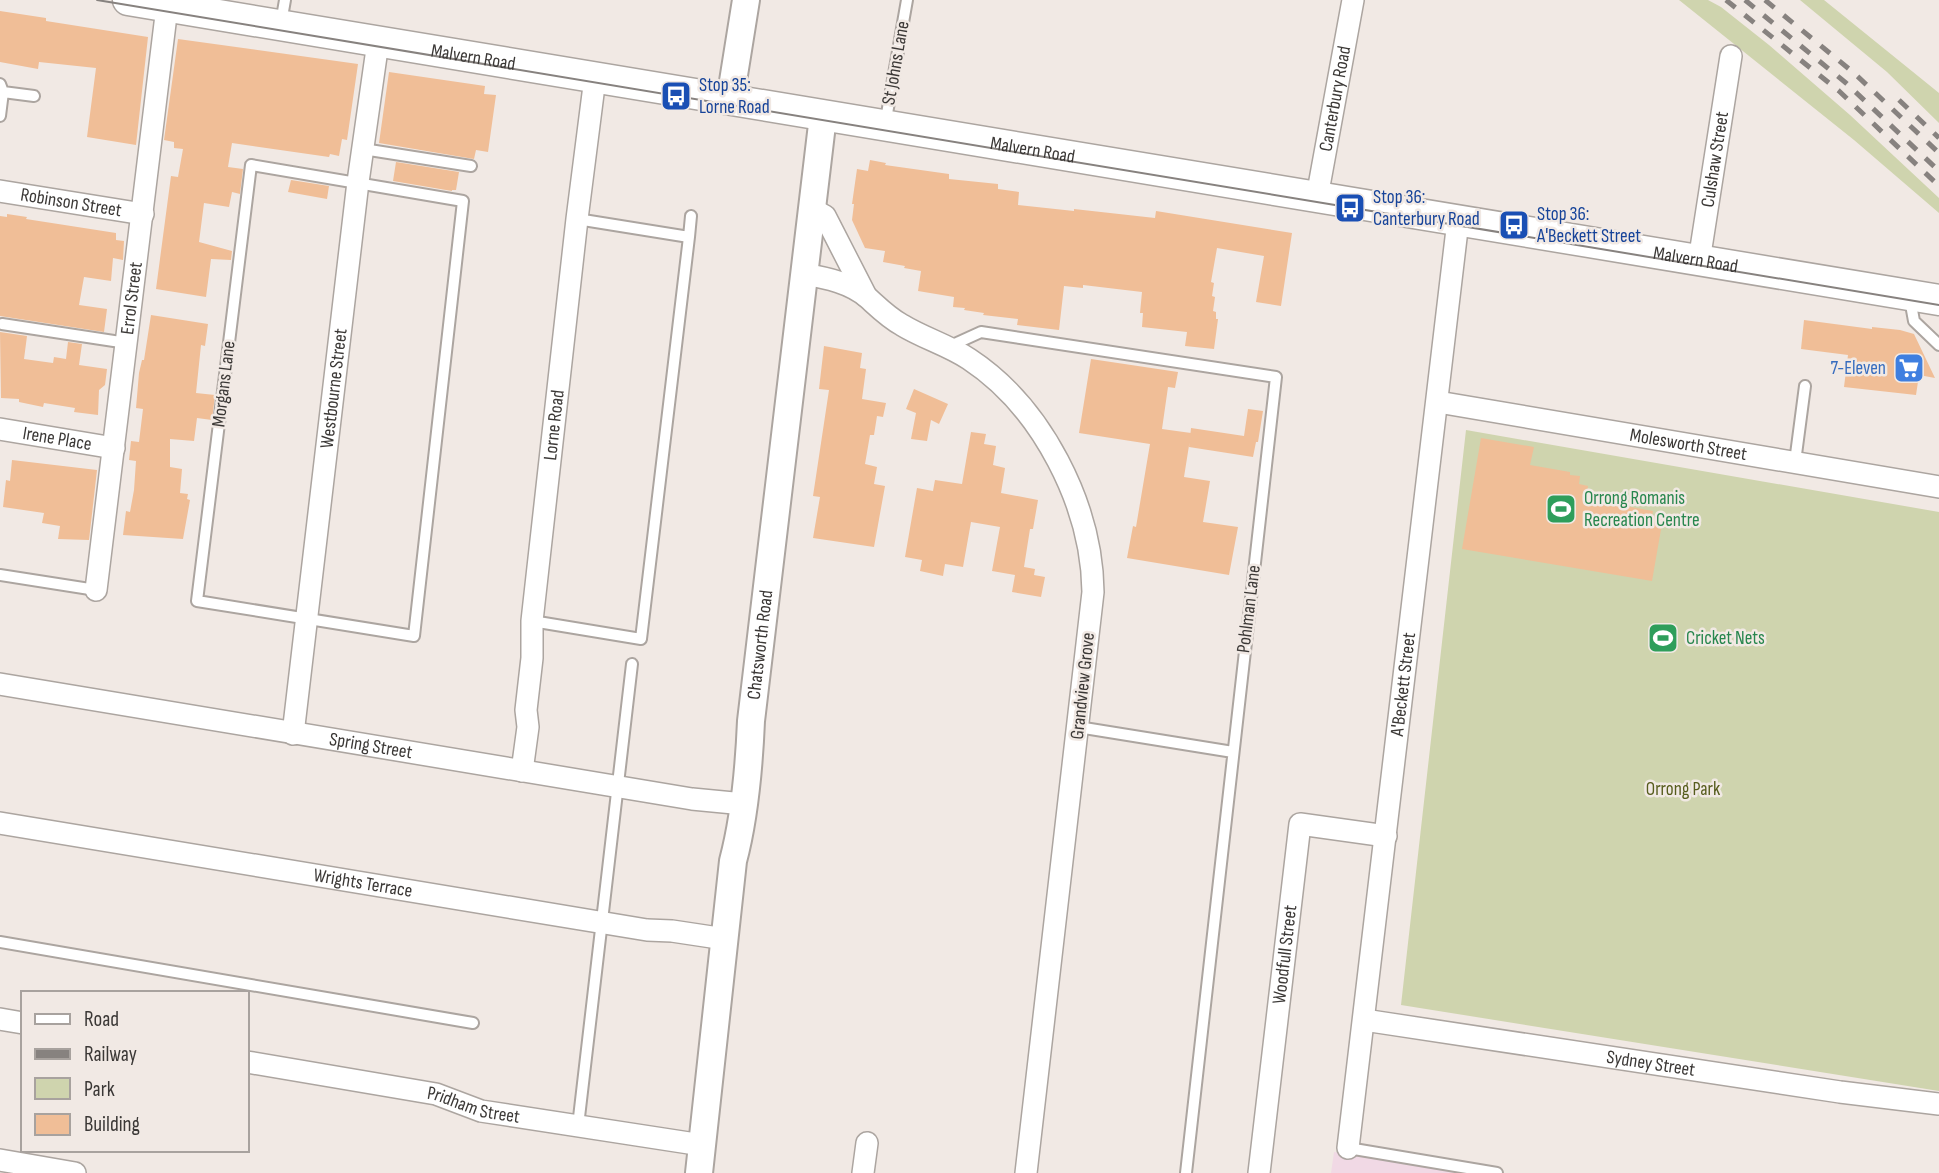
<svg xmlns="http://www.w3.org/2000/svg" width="1939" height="1173" font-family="'Sofia Sans Condensed',sans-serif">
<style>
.education{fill:#f1d9e5}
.green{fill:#cfd4ae}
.building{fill:#f0be97}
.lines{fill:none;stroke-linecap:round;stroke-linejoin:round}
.service-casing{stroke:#aca5a0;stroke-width:14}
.minor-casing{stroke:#aca5a0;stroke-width:24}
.tertiary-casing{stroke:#aca5a0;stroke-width:30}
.secondary-casing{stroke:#aca5a0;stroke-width:33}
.service{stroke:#fff;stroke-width:10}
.minor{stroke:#fff;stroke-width:21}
.tertiary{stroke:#fff;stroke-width:26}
.secondary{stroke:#fff;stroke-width:30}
.tram{stroke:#87827f;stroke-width:2}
.rail{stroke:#87827f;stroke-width:5;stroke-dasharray:12 12;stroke-linecap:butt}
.labels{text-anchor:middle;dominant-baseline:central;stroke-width:5;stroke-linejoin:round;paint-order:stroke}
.street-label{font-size:19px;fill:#3b3836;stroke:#f1e9e4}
.transit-label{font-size:19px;fill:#164399;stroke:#f1e9e4;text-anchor:start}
.shop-label{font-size:19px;fill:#366cbe;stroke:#f1e9e4;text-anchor:end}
.leisure-label{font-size:19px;fill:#27864d;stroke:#f1e9e4;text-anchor:start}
.park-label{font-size:19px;fill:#565c1c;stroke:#f1e9e4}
</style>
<rect width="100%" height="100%" fill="#f1e9e4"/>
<path class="education" d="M1334,1152L1468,1173H1331Z"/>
<path class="green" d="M1679,0H1708L1721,7L1769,45L1850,115L1939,198V213L1854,140Z
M1800,0H1824L1939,93V123L1887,72Z
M1466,430L1939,512V1091L1401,1005Z"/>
<path class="building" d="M0,11L46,18V21L148,37L136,145L87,137L96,68L39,62L38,69L0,62Z
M178,39L358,64L347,140L342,139L339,156L330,154L329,157L232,143L228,167L243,169L240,194L232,192L229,207L204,203L199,242L232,251L231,260L211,259L206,297L156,289L171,176L178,177L183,149L174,148V142L164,140Z
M389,72L485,86L484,94L496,95L488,152L476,150L474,159L379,143Z
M870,160L886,163L885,165L949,174V179L998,184V189L1019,192L1018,205L1074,211V209L1155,218L1156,211L1292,233L1281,306L1256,302L1264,256L1217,248L1211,282L1214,283L1212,296L1215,297L1213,311L1216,312V319H1218L1214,349L1185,346L1187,332L1142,327L1143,313H1140L1142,292L1083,285V288L1064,286L1059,330L1017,325L1018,319L983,315L984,313L964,310L965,308L953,307L954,297L918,291L921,271L904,268L905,266L883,262L885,251L865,248L852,220L854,204H852L857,169L868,171Z
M396,162L459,172L456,190H452V191L393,181Z
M291,180L329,186L327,199L288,192Z
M7,214L27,217L26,219L116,233V240L124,241L123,260L113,258L111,281L84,277L79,305L107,309L104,332L0,316V216L7,217Z
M151,315L208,324L205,346L201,345L196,393L215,395L212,420L197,418L194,441L170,439V467L182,469L180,493L188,494L187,499L190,500L183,539L123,535L126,511L130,512L134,490L136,461L129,460L131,441L139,442L143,409L136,408L139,373L142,360H144Z
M1804,320L1872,329V327L1900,330L1914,334L1935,378L1919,375L1916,395L1844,387L1848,355L1801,349Z
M0,332L27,336L24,359L53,363L54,357L66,359L68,342L82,344L79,365L107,369L105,385L99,390L98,415L74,412L75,408L44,403L43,407L19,402V399L1,398Z
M824,346L862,353L860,368L866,369L862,399L886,403L883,417L877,416L874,435H870L865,464L877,467L874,484L885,486L874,547L813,538L820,497L813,496L829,390L819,389Z
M1091,359L1178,372L1175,388L1168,387L1162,429L1191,433L1184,477L1210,481L1203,522L1238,527L1229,575L1127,558L1133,526L1136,527L1150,444L1079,433Z
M914,389L948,404L939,424L931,420L927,441L911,439L916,413L906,409Z
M1248,409L1263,411L1258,442H1256L1253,457L1189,447L1191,428L1244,436Z
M971,432L986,434L984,444L996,446L993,465L1005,468L1001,493L1038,500L1033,529H1030L1024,567L1035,569L1034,575L1045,577L1041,597L1012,592L1015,575L992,571L1000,527L971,522L963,567L945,564L943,576L920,571L922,560L905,557L917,488L933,491L935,480L962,484Z
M1481,438L1534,447L1530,465L1570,472V475L1580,476L1579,484L1588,486L1586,499L1653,511L1652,516L1663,518L1652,581L1462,549Z
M12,460L97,470L89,540L58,539L60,526L42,523L44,513L3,507L6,480L10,481Z"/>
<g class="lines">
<g class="service-casing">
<path id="service" d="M281,23L285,0
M0,84L3,92L34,96
M0,116L3,92
M885,125L907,0
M363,149L471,166
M251,165L463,201L414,636L197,601Z
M689,237L691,216
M1910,299L1914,321L1939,345
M2,324L127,343
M948,347L981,332L1276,377L1186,1173
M1795,462L1805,386
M0,575L96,590
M532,621L641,639L689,237L577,219
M1078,727L1233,752
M0,942L473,1023
M578,1126L632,664
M1348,1148L1497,1173"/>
</g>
<g class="minor-casing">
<g id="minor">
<path id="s1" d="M0,191L143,214"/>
<path id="s2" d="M1317,197L1353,0"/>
<path d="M812,209L825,216L866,296"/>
<path id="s3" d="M1699,261L1731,56"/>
<path d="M804,274C827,278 851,283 868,298C879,308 889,318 902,325C923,338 948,345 969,359C1042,407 1092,505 1093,592L1026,1173"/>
<path id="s4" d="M1438,402L1939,487"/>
<path id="s5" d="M0,429L114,448"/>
<path id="s6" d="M96,590L167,7"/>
<path id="s7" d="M0,684L692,799L744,804"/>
<path id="s8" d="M293,734L358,182L378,42"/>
<path id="s9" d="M522,771L528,727L526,710L532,658V621L577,219L595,78"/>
<path id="s10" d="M0,823L647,930L672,931L725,939"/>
<path d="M0,1019L23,1023"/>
<path id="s11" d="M1364,1020L1840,1092L1939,1104"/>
<path id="s12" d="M247,1062L436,1094L481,1111L702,1145"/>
<path id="s13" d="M1348,1148L1458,221"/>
<path d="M0,1160L75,1173"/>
<path d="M863,1173L867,1143"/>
<path id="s14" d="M1259,1173L1300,824L1386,836"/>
</g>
</g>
<g class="tertiary-casing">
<g id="tertiary">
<path d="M730,100L746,0"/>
<path id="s15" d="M699,1173L733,861C745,816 749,768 751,721L823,116"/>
</g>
</g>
<g class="secondary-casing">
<g id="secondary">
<path id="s16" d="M128,0L1939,300"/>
</g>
</g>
<use href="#service" class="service"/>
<use href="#minor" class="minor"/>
<use href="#tertiary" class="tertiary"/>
<use href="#secondary" class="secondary"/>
<path class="tram" d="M97,0L1939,305"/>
<path class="rail" d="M1726,0L1839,91L1939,186
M1745,0L1846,83L1939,171
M1765,0L1854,73L1939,153
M1899,100L1939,138"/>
</g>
<defs>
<g id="bus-square" transform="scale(1.575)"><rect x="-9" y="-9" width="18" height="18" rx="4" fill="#1a4fb4" stroke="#f1e9e4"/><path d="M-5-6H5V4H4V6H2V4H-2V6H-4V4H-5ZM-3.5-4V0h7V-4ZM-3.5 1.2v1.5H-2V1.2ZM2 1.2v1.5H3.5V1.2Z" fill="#fff"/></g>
<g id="supermarket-square" transform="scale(1.575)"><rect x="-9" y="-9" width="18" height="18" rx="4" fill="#3f7fe0" stroke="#f1e9e4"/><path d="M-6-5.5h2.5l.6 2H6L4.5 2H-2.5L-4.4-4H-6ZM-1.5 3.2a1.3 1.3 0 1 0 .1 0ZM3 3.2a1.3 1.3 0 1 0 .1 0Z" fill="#fff"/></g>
<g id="stadium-square" transform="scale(1.575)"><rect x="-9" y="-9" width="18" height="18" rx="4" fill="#2e9e5b" stroke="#f1e9e4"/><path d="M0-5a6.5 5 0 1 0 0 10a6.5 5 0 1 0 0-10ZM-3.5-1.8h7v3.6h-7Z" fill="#fff"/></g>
</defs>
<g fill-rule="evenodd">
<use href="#bus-square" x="676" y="96"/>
<use href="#bus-square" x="1350" y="208"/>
<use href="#bus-square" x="1514" y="225"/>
<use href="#supermarket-square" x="1909" y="368"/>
<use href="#stadium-square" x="1561" y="509"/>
<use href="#stadium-square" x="1663" y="638"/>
</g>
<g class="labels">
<g class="street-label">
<text stroke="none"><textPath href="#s16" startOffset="350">Malvern Road</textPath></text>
<text transform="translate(896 63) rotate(-80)">St Johns Lane</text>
<text stroke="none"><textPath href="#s2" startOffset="100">Canterbury Road</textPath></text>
<text stroke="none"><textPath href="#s16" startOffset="917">Malvern Road</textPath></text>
<text stroke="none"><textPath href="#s3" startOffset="103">Culshaw Street</textPath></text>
<text stroke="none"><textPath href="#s1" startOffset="72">Robinson Street</textPath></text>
<text stroke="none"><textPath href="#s16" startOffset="1589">Malvern Road</textPath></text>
<text stroke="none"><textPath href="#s6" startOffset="294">Errol Street</textPath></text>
<text transform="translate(224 384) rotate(-83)">Morgans Lane</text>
<text stroke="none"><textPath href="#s8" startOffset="348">Westbourne Street</textPath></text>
<text stroke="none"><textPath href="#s9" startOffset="348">Lorne Road</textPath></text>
<text stroke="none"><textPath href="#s5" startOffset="58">Irene Place</textPath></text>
<text stroke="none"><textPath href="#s4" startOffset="254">Molesworth Street</textPath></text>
<text transform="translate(1249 609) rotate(-83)">Pohlman Lane</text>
<text stroke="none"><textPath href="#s15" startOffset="532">Chatsworth Road</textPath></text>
<text stroke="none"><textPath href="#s13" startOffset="467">A'Beckett Street</textPath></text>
<text transform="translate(1083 686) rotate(-84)">Grandview Grove</text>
<text stroke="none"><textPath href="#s7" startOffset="376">Spring Street</textPath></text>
<text stroke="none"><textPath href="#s10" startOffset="368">Wrights Terrace</textPath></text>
<text stroke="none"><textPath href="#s14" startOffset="220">Woodfull Street</textPath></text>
<text stroke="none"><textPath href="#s11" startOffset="290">Sydney Street</textPath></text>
<text stroke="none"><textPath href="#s12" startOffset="231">Pridham Street</textPath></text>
</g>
<g class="transit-label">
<text x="699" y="85">Stop 35:<tspan x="699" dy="22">Lorne Road</tspan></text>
<text x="1373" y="197">Stop 36:<tspan x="1373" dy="22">Canterbury Road</tspan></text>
<text x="1537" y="214">Stop 36:<tspan x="1537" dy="22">A'Beckett Street</tspan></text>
</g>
<g class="shop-label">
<text x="1886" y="368">7-Eleven</text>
</g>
<g class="leisure-label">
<text x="1584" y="498">Orrong Romanis<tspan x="1584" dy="22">Recreation Centre</tspan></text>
<text x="1686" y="638">Cricket Nets</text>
</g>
<g class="park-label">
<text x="1683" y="789">Orrong Park</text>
</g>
</g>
<rect x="21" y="991" width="228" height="161" fill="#f1e9e4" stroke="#a8a29e" stroke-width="2"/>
<rect x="35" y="1014" width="35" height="10" fill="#ffffff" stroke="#a8a29e" stroke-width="2"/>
<text x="84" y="1026" font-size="21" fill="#3b3836">Road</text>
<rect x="35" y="1049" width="35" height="10" fill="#87827f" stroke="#a8a29e" stroke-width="2"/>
<text x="84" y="1061" font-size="21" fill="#3b3836">Railway</text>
<rect x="35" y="1078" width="35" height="21" fill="#cfd4ae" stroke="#a8a29e" stroke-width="2"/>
<text x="84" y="1096" font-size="21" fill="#3b3836">Park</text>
<rect x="35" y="1114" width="35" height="21" fill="#f0be97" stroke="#a8a29e" stroke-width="2"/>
<text x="84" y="1131" font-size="21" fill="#3b3836">Building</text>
</svg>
